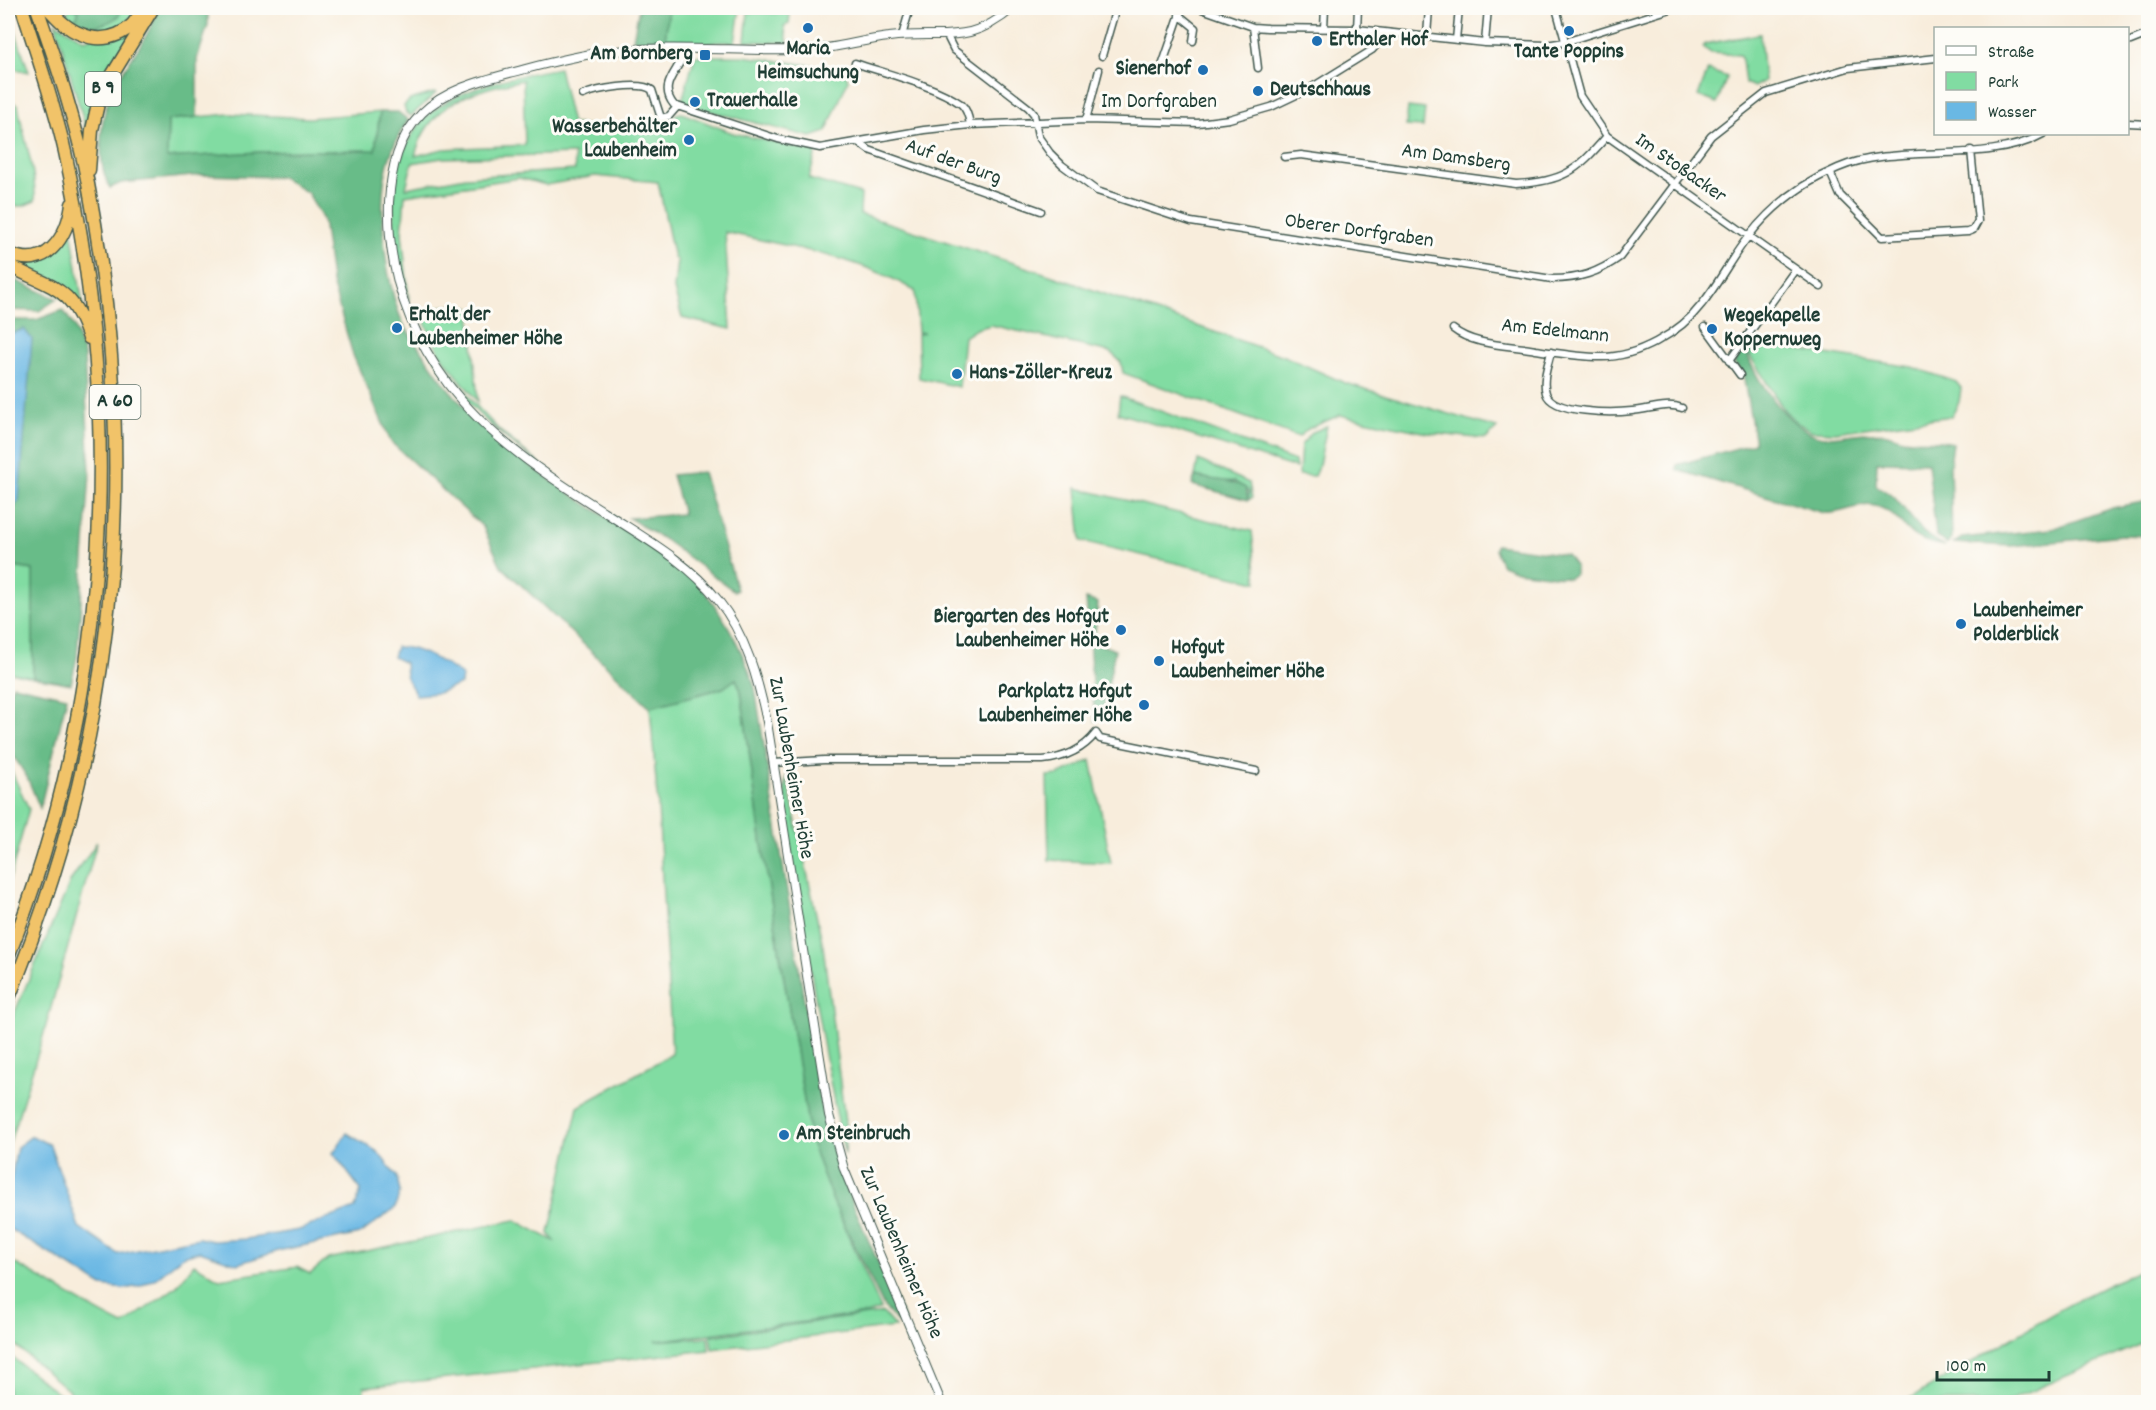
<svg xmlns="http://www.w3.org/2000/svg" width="2156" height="1410" font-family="Dekko,sans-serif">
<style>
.green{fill:#81dca2;stroke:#508c6b;stroke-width:1.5;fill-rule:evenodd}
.forest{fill:#68bc88;stroke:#447c5e;stroke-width:1.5}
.water{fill:#6ab8e4;stroke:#447a8c;stroke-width:1.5}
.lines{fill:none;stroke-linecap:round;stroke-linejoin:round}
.minor-casing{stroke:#40574d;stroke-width:9}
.tertiary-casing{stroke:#40574d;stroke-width:10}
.motorway-casing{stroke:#40574d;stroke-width:15}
.minor{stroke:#fff;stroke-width:6}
.tertiary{stroke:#fff;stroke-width:8}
.motorway{stroke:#f1c369;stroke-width:12}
.poi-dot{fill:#1f6fb2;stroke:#fdfcf7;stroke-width:2}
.labels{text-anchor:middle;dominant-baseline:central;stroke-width:6;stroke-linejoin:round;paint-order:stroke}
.shield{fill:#fdfcf7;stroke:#62766e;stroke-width:1.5}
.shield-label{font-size:20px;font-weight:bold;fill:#1f3d34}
.poi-label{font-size:21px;font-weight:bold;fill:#1f3d34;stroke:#fdfcf7;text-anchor:start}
.street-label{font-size:21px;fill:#1f3d34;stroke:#fdfcf7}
</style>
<rect width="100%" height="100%" fill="#fdfcf7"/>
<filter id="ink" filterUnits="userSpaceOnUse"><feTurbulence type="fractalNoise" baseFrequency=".0167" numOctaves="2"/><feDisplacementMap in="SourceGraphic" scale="12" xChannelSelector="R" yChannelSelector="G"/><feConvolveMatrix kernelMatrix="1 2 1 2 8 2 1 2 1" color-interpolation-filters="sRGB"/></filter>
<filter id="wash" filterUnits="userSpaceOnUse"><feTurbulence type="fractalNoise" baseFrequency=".008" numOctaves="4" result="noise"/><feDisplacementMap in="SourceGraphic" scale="24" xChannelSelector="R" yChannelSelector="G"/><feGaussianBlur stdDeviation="1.35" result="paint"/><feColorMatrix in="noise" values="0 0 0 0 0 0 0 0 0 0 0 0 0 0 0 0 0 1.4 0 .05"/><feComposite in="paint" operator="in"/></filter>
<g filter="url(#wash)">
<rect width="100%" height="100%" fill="#f8eddc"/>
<path class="green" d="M55,8L66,15L70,8L79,11L75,20L109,22L119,16L121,8H138C116,48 81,36 55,8Z
M669,8H740L735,42L691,43V41L665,40Z
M8,10L29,72L8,68Z
M748,12L790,13L789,24L784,26L788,43L745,41Z
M142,20L86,129L55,22L84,40Z
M1760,34L1764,81L1754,87L1745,83L1742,60L1739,55L1711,53L1703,47L1705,44Z
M695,56H743L845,70L848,80L826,132L811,137L681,104Z
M559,68L572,124L619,128L652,122L656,131L669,132L676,114L682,113L733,133L816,152L809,179L861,194L860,214L1041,272L1284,356L1345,383L1497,428L1486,439L1428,433L1340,415L1308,429L1299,437L1123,373L1121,362L1110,352L991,325L976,329L964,337L959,387L919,378L918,334L924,333L918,332L915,291C859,256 788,247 725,232L731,329L682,318L674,289L677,260L674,258L658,182L595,176L546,185L519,178L405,195L402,233L409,301C389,235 376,139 450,100C483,82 522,75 559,68ZM523,80L525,145L443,149L415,156C428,102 474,90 523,80ZM574,154L575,170L466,177L406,188L412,163L442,158Z
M1708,70L1727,77L1717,103L1698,96Z
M437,92L411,116L406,113L404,106L410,100Z
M8,100L18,105C23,137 36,169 35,201L23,206H8Z
M1408,107L1425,109L1423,127L1406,126Z
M380,112L375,150L260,152L167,158L168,120L230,114L309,118Z
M70,229H71L84,313L13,264V259L60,247Z
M449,306L470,308L478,402L440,354L419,310L421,308L429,312L439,307Z
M413,313L432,348L472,401L499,430L550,472C500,436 451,396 424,339C420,331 414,322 413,313Z
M1772,346L1912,367L1956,382L1961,388L1959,402L1951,416L1836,432L1812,431L1797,423L1784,410L1750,356L1752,349L1761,350Z
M1120,396L1295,461L1296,468L1118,413Z
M1327,426L1319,465L1314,476L1299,475L1301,445L1313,432Z
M1198,460L1249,483L1252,498L1248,500L1249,492L1234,481L1218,482L1195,476Z
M1076,488L1252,531L1257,582L1081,541Z
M8,566L33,570V677L8,672Z
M736,678L741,691L761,839L811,1142L833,1201L881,1309L866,1314L655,1341L708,1337L709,1350L364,1387L363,1402H82L8,1339V1260C47,1280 83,1306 123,1325L176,1287L194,1264L219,1279L297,1267L310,1274L328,1259L515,1220L554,1241L549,1233L578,1107L672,1054L658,806L650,707L723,688Z
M1091,760L1111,863L1049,860L1047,776L1058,775Z
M8,764L29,809L8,885Z
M786,776L823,946L846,1130L845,1155C826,1069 813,984 799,898C793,862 780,812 786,776Z
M97,842L42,1040L8,1148V1028L71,880Z
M2148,1267V1341L2006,1402H1904C1986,1356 2061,1302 2148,1267Z
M883,1313L895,1327L712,1349L710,1336Z
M8,1354L69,1402H8Z"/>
<path class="forest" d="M73,8H121L119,16C104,26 91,30 75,20L79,11Z
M159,8H208V25L197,59V117L168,120L167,158L260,152L375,150L380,112H398L408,120C382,158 380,196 384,241C386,264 393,304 404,325C411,337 421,350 429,362C496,463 599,505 691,575C720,608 742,646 755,688L821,1107C840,1183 873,1251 905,1321L903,1325L898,1323L884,1307L833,1201L811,1142L761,839L741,691L736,679L723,688L650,707L501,566L483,527L391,442L353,355L331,279L323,220L308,193L282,177L202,175L121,183L110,188C101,171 101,157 101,138C104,77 141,59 159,8Z
M639,8H669L665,40H633Z
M8,277L57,299L39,311L8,310Z
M63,310L74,326L84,355L90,473L77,657L71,684L33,677V570L8,566V514L19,501L24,329L8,335V320H36Z
M1749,338L1755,341L1748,356C1757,383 1794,435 1825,437C1843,437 1862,431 1880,433C1888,433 1895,437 1903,439C1919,442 1936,439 1953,443L1950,465L1952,539L1947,544L1936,535L1928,463L1877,462L1876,485L1894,497L1923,532L1944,546C1933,543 1922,542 1913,535C1901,525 1891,509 1875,506C1859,502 1841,515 1824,513L1677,470V465L1755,443L1743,374L1734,363Z
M703,472L737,590L734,591L665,540L629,518L683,514L672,475Z
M1195,476C1213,481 1231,479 1246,488L1248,500L1192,485Z
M2148,501V536L2122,535L2012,546L1954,543L1962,538L2052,529L2112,508Z
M1496,545L1567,555L1575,566V574L1569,578L1517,571L1502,565L1495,550Z
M1086,599L1098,603L1094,642L1115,650L1102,716L1095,721Z
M13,685L67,697L40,808L27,777L8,747V696Z"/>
<path class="water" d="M24,329L32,339L19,501L8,514V335Z
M396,647C418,646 444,663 462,675L461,684L438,693L416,695L406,677L405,663L393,657Z
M347,1133L378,1152L397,1177L400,1192L395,1208L360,1234L282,1250L237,1264L200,1251L183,1256L155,1279L140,1286L124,1289L102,1286L8,1228V1195L17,1147L32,1136L50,1145L79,1227L118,1254L199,1238L213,1241L246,1239L299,1230L355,1208L361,1190L333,1153Z"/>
</g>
<g filter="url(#ink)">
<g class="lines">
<g class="minor-casing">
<path id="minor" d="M1199,8L1253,27L1267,28L1357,29L1485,43L1546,45L1565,42L1674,8
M1556,8L1580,96L1607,136L1821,287
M1179,15L1195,28L1193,41
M1253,27L1258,68
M1324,28L1325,8
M1357,29L1358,8
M902,36L910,8
M947,36L954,50L1029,108L1034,114L1038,136L1050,153L1062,165L1097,191L1191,222L1552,279C1579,279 1598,273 1620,257L1711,136L1766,93L1848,68L1936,58
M1427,36L1429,8
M1456,40L1459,8
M2128,42L2148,34
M1485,43L1488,8
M685,49C682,70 656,83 674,105L778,139L820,148L924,130L970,125L1086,120L1198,123L1229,119L1271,107L1309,89L1372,50L1379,42L1382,33
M1102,56L1116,8
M855,63C887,74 934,85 961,104C967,109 969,118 970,125
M1162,66L1182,8
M583,95C596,89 641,81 652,90L661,118L669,116L677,107
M1086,120L1099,70
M2128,123L2148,124
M858,142L869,150L1041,211
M1284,157L1301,155L1516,184C1563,182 1577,171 1607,136
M1830,172L1840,195L1882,237L1968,232L1973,230L1978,221L1971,150
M1705,327L1740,375
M1453,329C1474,346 1510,345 1536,350C1557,353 1579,357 1600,357C1636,358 1680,333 1702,304C1719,283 1731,258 1748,237C1772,206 1802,183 1838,168C1897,142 1986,166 2043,134
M1551,352C1548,365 1542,380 1546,393C1552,414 1614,413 1632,411C1649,410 1666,402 1682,408
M1729,361L1795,270
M773,763L824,760H1043C1063,758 1083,750 1096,733L1100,739L1256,771"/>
</g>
<g class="tertiary-casing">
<path id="tertiary" d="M941,1402L844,1169L829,1115L767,722C758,679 746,635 718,600C687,561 644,538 603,511C547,476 488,437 448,384C408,330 387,269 389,202C391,169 398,137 422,113C445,90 479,81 510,73C541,65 572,56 605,52C672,44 740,52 807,50C835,49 861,40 889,37C942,30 967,47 1013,8"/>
</g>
<g class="motorway-casing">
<path id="motorway" d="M48,8C57,18 67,29 81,34C105,45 134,33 142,8
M89,170L92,130L100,95L153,8
M8,253C46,272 67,237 72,204
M8,265C52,289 71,284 89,338
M8,957C110,700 124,421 65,152C54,103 37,55 22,8
M8,1000C118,737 141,463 88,184C77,124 57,65 37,8"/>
</g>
<use href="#minor" class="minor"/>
<use href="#tertiary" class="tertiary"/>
<use href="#motorway" class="motorway"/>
</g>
</g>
<g class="poi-dot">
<circle cx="808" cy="28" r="6"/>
<circle cx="1569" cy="31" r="6"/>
<circle cx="1317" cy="41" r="6"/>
<rect x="699" y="49" width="12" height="12" rx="3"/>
<circle cx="1203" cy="70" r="6"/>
<circle cx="1258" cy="91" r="6"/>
<circle cx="695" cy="102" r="6"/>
<circle cx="689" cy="140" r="6"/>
<circle cx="397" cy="328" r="6"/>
<circle cx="1712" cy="329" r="6"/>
<circle cx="957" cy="374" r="6"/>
<circle cx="1961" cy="624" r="6"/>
<circle cx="1121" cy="630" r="6"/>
<circle cx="1159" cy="661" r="6"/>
<circle cx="1144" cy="705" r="6"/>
<circle cx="784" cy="1135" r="6"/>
</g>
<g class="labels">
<g class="shield">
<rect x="85" y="72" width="36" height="34" rx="4.5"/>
<rect x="89.5" y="385" width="51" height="34" rx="4.5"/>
</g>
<g class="shield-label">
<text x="103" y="89">B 9</text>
<text x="115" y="402">A 60</text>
</g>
<g class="poi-label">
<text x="1329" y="41">Erthaler Hof</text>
<text x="808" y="50" text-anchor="middle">Maria<tspan x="808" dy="24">Heimsuchung</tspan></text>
<text x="1569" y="53" text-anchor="middle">Tante Poppins</text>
<text x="693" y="55" text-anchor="end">Am Bornberg</text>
<text x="1191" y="70" text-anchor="end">Sienerhof</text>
<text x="1270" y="91">Deutschhaus</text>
<text x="707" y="102">Trauerhalle</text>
<text x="677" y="128" text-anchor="end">Wasserbehälter<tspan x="677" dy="24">Laubenheim</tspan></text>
<text x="409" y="316">Erhalt der<tspan x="409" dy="24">Laubenheimer Höhe</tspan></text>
<text x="1724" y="317">Wegekapelle<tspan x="1724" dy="24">Koppernweg</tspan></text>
<text x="969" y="374">Hans-Zöller-Kreuz</text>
<text x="1973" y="612">Laubenheimer<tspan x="1973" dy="24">Polderblick</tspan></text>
<text x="1109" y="618" text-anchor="end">Biergarten des Hofgut<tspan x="1109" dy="24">Laubenheimer Höhe</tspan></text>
<text x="1171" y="649">Hofgut<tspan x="1171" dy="24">Laubenheimer Höhe</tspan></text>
<text x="1132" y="693" text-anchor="end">Parkplatz Hofgut<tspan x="1132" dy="24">Laubenheimer Höhe</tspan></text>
<text x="796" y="1135">Am Steinbruch</text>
</g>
<g class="street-label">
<text x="1159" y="103">Im Dorfgraben</text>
<text transform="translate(1456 159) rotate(8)">Am Damsberg</text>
<text transform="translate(953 163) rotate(20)">Auf der Burg</text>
<text transform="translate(1680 169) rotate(35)">Im Stoßacker</text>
<text transform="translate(1359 232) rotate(8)">Oberer Dorfgraben</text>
<text transform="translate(1555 332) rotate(6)">Am Edelmann</text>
<text transform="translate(790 768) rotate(80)">Zur Laubenheimer Höhe</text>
<text transform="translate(900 1253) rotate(67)">Zur Laubenheimer Höhe</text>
</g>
</g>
<rect width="2156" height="1410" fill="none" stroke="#fdfcf7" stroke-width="30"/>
<rect x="1934" y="27" width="195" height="108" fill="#fdfcf7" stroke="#a4b0a9" stroke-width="1.5"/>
<rect x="1946" y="46" width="30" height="9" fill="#ffffff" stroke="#a4b0a9" stroke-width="1.5"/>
<text x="1988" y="57" font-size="18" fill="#1f3d34">Straße</text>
<rect x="1946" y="72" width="30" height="18" fill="#81dca2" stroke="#a4b0a9" stroke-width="1.5"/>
<text x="1988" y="87" font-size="18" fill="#1f3d34">Park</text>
<rect x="1946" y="102" width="30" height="18" fill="#6ab8e4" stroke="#a4b0a9" stroke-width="1.5"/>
<text x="1988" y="117" font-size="18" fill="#1f3d34">Wasser</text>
<path d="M1937 1371v9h112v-9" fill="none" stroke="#1f3d34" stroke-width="3"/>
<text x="1946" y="1371" font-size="18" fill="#1f3d34" stroke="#fdfcf7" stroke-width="4.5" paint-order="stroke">100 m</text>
</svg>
